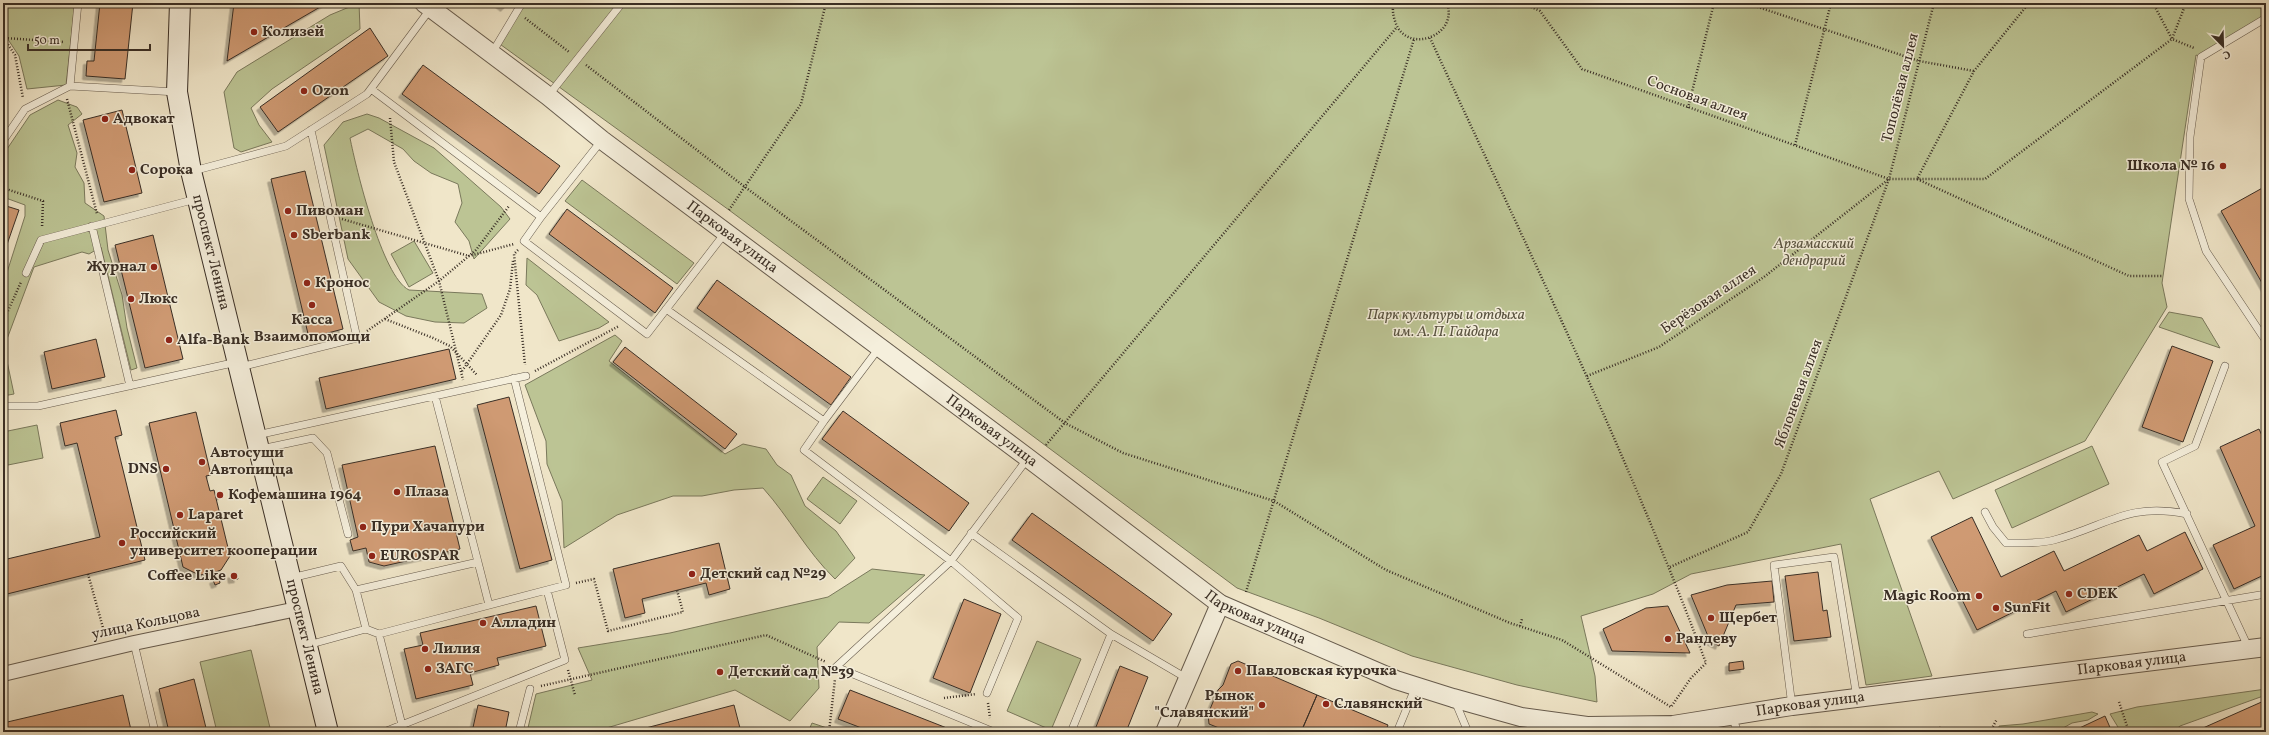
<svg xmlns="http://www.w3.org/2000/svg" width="2269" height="735" font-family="Vollkorn,serif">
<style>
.green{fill:#bcc494;stroke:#7a795c}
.building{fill:#cf9a73;stroke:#392e25;filter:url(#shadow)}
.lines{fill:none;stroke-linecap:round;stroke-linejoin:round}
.service-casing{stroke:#675c4e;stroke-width:8}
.minor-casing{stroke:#675c4e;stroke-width:16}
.tertiary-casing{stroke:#675c4e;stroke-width:20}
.secondary-casing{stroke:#392e25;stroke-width:22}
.path{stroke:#392e25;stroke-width:2.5;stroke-dasharray:1 2;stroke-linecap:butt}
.service{stroke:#f5efdc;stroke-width:7}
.minor{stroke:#f5efdc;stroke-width:14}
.tertiary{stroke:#f5efdc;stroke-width:18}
.secondary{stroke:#f5efdc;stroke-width:20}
.poi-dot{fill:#8f2418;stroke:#f5efdc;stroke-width:1.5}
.labels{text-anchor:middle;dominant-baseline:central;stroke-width:3;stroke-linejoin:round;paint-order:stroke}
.poi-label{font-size:15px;font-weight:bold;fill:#392e25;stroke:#f5efdc;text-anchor:start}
.street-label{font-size:15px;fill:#392e25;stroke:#f5efdc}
.park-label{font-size:15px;font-style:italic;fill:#5a5441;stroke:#f5efdc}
</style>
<defs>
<filter id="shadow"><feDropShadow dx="-3.5" dy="3.5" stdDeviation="0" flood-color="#0004"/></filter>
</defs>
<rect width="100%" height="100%" fill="#f0e6c9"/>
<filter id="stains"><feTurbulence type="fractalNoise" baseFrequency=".005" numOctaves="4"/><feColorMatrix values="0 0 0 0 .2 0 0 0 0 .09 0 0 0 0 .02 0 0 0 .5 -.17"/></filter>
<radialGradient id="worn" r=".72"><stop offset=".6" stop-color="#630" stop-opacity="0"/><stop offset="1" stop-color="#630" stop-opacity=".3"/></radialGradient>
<path class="green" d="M3,3H75L66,85L27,89L19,56L3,32Z
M359,3L360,29L272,89L251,108L259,125L272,142L241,152L234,148L224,92L237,72L330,15Z
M522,3H2266V18L2201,57L2196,55L2162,283L2167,307L2085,441L1953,499L1939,471L1870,499L1932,676L1866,685L1841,544L1691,574L1653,594L1581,616L1595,676L1597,702L1517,685L1412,656L1319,618L1237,588L729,210L497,42Z
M58,100L77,107L82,114L68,125L77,153L75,167L84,183L85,203L104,216L108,250L122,295L127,328L137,368L131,370L101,247L89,254L82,252L34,267L4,347L14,394L3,396V285L25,216V205L3,197V155L30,115Z
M367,114L379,118L434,148L501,207L510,219L474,259L469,241L455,222L462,203L458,184L431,173L414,161L403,149L368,129L350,138C356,168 382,277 409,290L482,294L487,308L464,323L435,322L406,316L379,302L348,259L324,145L343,122Z
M582,180L694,263L677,284L565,201Z
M414,241L433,273L409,287L391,254Z
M527,258L609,322L599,328L559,341L537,295L526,285Z
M2169,312L2202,318L2220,348L2159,327Z
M615,335L622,341L609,361L725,454L743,444L766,449L777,465L791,475L805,506L836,531L855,558L835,579C807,552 789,517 763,488L734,490L702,496H673L617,515L564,548L562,501L547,464L546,441L525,385Z
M37,425L43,458L3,466V432Z
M2092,446L2109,484L2012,528L1995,490Z
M823,477L857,501L840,524L807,499Z
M872,569L925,575L869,623L839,622L817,647L819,688L790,721L735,690L593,732H527L536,694L592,680L578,648L670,633L828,597Z
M1037,641L1081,659L1051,730L1007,711Z
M251,650L271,732H217L200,662Z
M2266,689V695L2180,726L2173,732H2121L2110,714L2137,707Z
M2092,712L2098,714L2088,720L2072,723L2056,732H1999V726L2023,724Z
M812,723L839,732H808Z"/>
<path class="building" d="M100,3H133L125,79L86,76L87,61H94Z
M234,3H327L227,61Z
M498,3H509L504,8Z
M370,28L388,56L278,132L260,107Z
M423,65L560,166L539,194L402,94Z
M122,110L142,193L104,202L83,120Z
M305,171L343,329L309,338L271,179Z
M2266,186V290L2221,211Z
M3,205L19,210L3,256Z
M567,209L673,288L655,313L549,234Z
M153,235L183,359L145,368L115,245Z
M717,280L851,377L831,405L697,308Z
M96,339L105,377L52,389L44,352Z
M2172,346L2213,361L2183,442L2142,427Z
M625,347L737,434L725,449L613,362Z
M449,349L456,379L326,409L319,378Z
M509,397L552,560L520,569L477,405Z
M116,410L122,435L115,437L145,560L3,595V560L100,537L77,443L65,446L60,423Z
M843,411L969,503L949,531L822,439Z
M196,412L211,475L206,476L210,491L214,490L230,556L221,570L210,574L199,575L183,567L149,423Z
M2259,429L2266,444V574L2234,589L2213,545L2255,526L2220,447Z
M435,446L460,549L384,566L369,562L366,548L353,551L350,540L358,537L342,465Z
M221,492L222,496L218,497L217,493Z
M1032,513L1172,614L1153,641L1012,540Z
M1972,517L2001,577L2054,551L2064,571L2139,535L2147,551L2185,532L2203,569L2154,594L2144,574L2066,612L2056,591L1977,630L1931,537Z
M719,543L730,589L709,595L706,583L642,599L645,613L625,618L613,569Z
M1818,572L1823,611L1827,610L1831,637L1794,641L1785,576Z
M236,573L238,579L232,580L231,575Z
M219,578L220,583L215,585L213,580Z
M1772,581L1774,602L1736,605L1719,646L1710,641L1691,595L1727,585Z
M964,599L1001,614L970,693L933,678Z
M536,606L546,646L497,658L499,665L470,673L473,685L416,699L404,649L423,645L420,633Z
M1668,606L1690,653L1612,651L1603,629L1646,608Z
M1238,661L1317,695L1301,732H1217L1219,728L1209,724L1208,714L1218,690L1223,685L1231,664Z
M1743,661L1744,669L1729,671V663Z
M1120,666L1148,677L1126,732H1094Z
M194,679L207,732H169L159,689Z
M850,690L906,712L957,732H872L838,719Z
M123,695L131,730L122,732H3V723Z
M1317,695L1388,725L1385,732H1301Z
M2266,700V732H2194Z
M478,705L509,712L505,732H472Z
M734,705L741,732H630L642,729Z
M2105,716L2112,732H2071Z
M1204,729L1211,732H1202Z"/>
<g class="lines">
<g class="service-casing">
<path id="service" d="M78,3L70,86L177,92
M2266,18L2201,57L2190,137L2189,199L2206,251L2266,341
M492,53L522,3
M371,89L541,217L602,140
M548,96L622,3
M3,141L25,109L70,86
M193,171L286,146L367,94L431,8
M541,217L524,241L647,334L725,233
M92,226L130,386
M26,273L41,240L196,199
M666,309L824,421L804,450L951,561L1028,458
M2225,366L2195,446L2162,462L2249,649
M240,367L357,338L311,130
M3,406H38L237,362
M824,421L879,348
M257,435L526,376
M261,449L313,438L327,453L348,534
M1985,512L1993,527L2006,543C2021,543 2039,544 2054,540C2107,526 2127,502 2187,514
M971,533L1111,634L1071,732
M478,562L489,605
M291,578L341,566L356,590L478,562L435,396
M356,590L366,629L379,634L566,585L514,378
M379,634L402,725
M1111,634L1188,679
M2027,634L2266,594
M134,643L155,732
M308,645L366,629
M987,693L1018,618L951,561L836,667L994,732
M1455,701L1468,732
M1792,706L1774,565L1834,557L1857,698
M1732,717L1738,732
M1530,720L1535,732
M384,732L565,660L547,590
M519,732L530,689
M1397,732L1416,686"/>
</g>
<g class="minor-casing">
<path id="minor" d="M3,674L134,643L297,609"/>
</g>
<g class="tertiary-casing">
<g id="tertiary">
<path id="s1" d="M424,3L548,96L602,140L1028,458L1220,604L1396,680L1453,698L1521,717L1587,726L1673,725L1792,706L2266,647"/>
<path d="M1165,732L1220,604"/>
</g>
</g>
<g class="secondary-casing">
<g id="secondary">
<path id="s2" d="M180,3L177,92L191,171L328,732"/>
</g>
</g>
<path class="path" d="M1394,3C1392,9 1393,15 1395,21C1405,55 1459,37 1447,3
M1523,3L1540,11L1582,69L1889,179H1985L2172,39L2186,3
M1746,3L1919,61L1974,71
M2029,3L1974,71L1917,179L2129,276H2163
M2153,3L2172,39L2194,48
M525,18L569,52
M3,37L15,55L23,98
M5,38L64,42
M586,65L745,187L1065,423L1123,453L1274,501L1386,570L1510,623L1562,640L1671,707L1691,678L1706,663C1626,450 1526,245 1430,38
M67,99L97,214
M1688,108L1714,3
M390,118L394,162L439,281L463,380
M1795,145L1831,3
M3,188L43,201L42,228
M729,210L801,104L826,3
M342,219L469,256L514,244
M518,250L514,254L525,365
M385,319L433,338L450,346L477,375
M3,322L21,282
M367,331L439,281L476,250L509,206
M462,371L501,315L510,289L513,261
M535,371L619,326
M1587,376L1659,347L1764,277L1889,179
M1046,445L1397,27
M1670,567L1748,532L1781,474L1889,179L1934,3
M88,574L105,635
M576,583L594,579L608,631L683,612L677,590
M1246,592L1414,39
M1520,626L1522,619
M568,670L575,695
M541,686L766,635L826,662
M944,698L976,694
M2119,702L2129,732
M988,703L990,718
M1939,727L1941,732
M829,732L835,679
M1990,732L1997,719"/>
<use href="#service" class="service"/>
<use href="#minor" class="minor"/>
<use href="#tertiary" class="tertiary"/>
<use href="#secondary" class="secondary"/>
</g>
<g class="poi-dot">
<circle cx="254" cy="32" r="4"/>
<circle cx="304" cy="91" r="4"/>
<circle cx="105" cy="119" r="4"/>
<circle cx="2223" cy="166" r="4"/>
<circle cx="132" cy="170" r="4"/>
<circle cx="288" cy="211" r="4"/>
<circle cx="294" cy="235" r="4"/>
<circle cx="154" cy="267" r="4"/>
<circle cx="307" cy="283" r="4"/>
<circle cx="131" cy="299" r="4"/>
<circle cx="312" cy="305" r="4"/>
<circle cx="169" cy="340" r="4"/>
<circle cx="202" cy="462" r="4"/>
<circle cx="166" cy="469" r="4"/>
<circle cx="397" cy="492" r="4"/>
<circle cx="220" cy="495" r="4"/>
<circle cx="180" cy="515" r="4"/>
<circle cx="363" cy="527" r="4"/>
<circle cx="122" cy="543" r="4"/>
<circle cx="372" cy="556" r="4"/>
<circle cx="692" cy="574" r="4"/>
<circle cx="234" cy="576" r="4"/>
<circle cx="2069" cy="594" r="4"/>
<circle cx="1979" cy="596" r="4"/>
<circle cx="1996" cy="608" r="4"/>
<circle cx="1711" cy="618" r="4"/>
<circle cx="483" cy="623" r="4"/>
<circle cx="1668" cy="639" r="4"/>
<circle cx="425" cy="649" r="4"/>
<circle cx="428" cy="669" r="4"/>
<circle cx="1238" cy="671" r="4"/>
<circle cx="720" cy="672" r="4"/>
<circle cx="1326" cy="704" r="4"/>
<circle cx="1262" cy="705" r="4"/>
</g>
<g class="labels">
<g class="poi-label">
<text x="262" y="32">Колизей</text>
<text x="312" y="91">Ozon</text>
<text x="113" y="119">Адвокат</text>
<text x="2215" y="166" text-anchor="end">Школа № 16</text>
<text x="140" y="170">Сорока</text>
<text x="296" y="211">Пивоман</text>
<text x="302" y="235">Sberbank</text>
<text x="146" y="267" text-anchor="end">Журнал</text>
<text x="315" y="283">Кронос</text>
<text x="139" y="299">Люкс</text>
<text x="312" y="320" text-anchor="middle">Касса<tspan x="312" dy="17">Взаимопомощи</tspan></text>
<text x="177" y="340">Alfa-Bank</text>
<text x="210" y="453">Автосуши<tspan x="210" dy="17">Автопицца</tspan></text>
<text x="158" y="469" text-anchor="end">DNS</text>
<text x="405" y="492">Плаза</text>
<text x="228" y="495">Кофемашина 1964</text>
<text x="188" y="515">Laparet</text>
<text x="371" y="527">Пури Хачапури</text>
<text x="130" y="534">Российский<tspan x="130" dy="17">университет кооперации</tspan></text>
<text x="380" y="556">EUROSPAR</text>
<text x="700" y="574">Детский сад №29</text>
<text x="226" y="576" text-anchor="end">Coffee Like</text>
<text x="2077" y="594">CDEK</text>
<text x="1971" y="596" text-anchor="end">Magic Room</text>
<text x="2004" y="608">SunFit</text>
<text x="1719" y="618">Щербет</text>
<text x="491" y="623">Алладин</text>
<text x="1676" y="639">Рандеву</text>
<text x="433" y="649">Лилия</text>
<text x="436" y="669">ЗАГС</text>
<text x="1246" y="671">Павловская курочка</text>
<text x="728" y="672">Детский сад №39</text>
<text x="1254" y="696" text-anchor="end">Рынок<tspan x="1254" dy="17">"Славянский"</tspan></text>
<text x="1334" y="704">Славянский</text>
</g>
<g class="street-label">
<text transform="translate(1901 88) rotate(-76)">Тополёвая аллея</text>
<text transform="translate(1697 99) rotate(20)">Сосновая аллея</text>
<text stroke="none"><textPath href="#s1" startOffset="387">Парковая улица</textPath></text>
<text stroke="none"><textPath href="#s2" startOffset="253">проспект Ленина</textPath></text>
<text transform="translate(1709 300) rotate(-34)">Берёзовая аллея</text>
<text transform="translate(1799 394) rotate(-70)">Яблоневая аллея</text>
<text stroke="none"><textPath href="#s1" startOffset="711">Парковая улица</textPath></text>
<text stroke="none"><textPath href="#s1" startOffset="1035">Парковая улица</textPath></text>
<text transform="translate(146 624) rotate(-12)">улица Кольцова</text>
<text stroke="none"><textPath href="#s2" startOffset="649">проспект Ленина</textPath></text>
<text stroke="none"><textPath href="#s1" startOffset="1935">Парковая улица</textPath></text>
<text stroke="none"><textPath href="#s1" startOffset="1611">Парковая улица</textPath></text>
</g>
<g class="park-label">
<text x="1814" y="244">Арзамасский<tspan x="1814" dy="17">дендрарий</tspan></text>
<text x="1446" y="315">Парк культуры и отдыха<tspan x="1446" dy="17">им. А. П. Гайдара</tspan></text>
</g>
</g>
<rect width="2269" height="735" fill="none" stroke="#f0e6c9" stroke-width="16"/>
<rect x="4" y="4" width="2261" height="727" fill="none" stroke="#392e25" stroke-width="2"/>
<rect x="8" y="8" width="2253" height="719" fill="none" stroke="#392e25"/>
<g transform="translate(2223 46) rotate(157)" stroke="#f5efdc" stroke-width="3" paint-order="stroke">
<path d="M0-3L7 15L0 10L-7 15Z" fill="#392e25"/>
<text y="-6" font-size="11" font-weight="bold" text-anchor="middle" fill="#392e25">С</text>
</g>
<path d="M28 44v6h122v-6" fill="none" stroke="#392e25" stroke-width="2"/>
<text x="34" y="44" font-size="12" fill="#392e25" stroke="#f5efdc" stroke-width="3" paint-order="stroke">50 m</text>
<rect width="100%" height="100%" filter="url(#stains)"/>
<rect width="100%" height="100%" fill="url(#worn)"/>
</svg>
